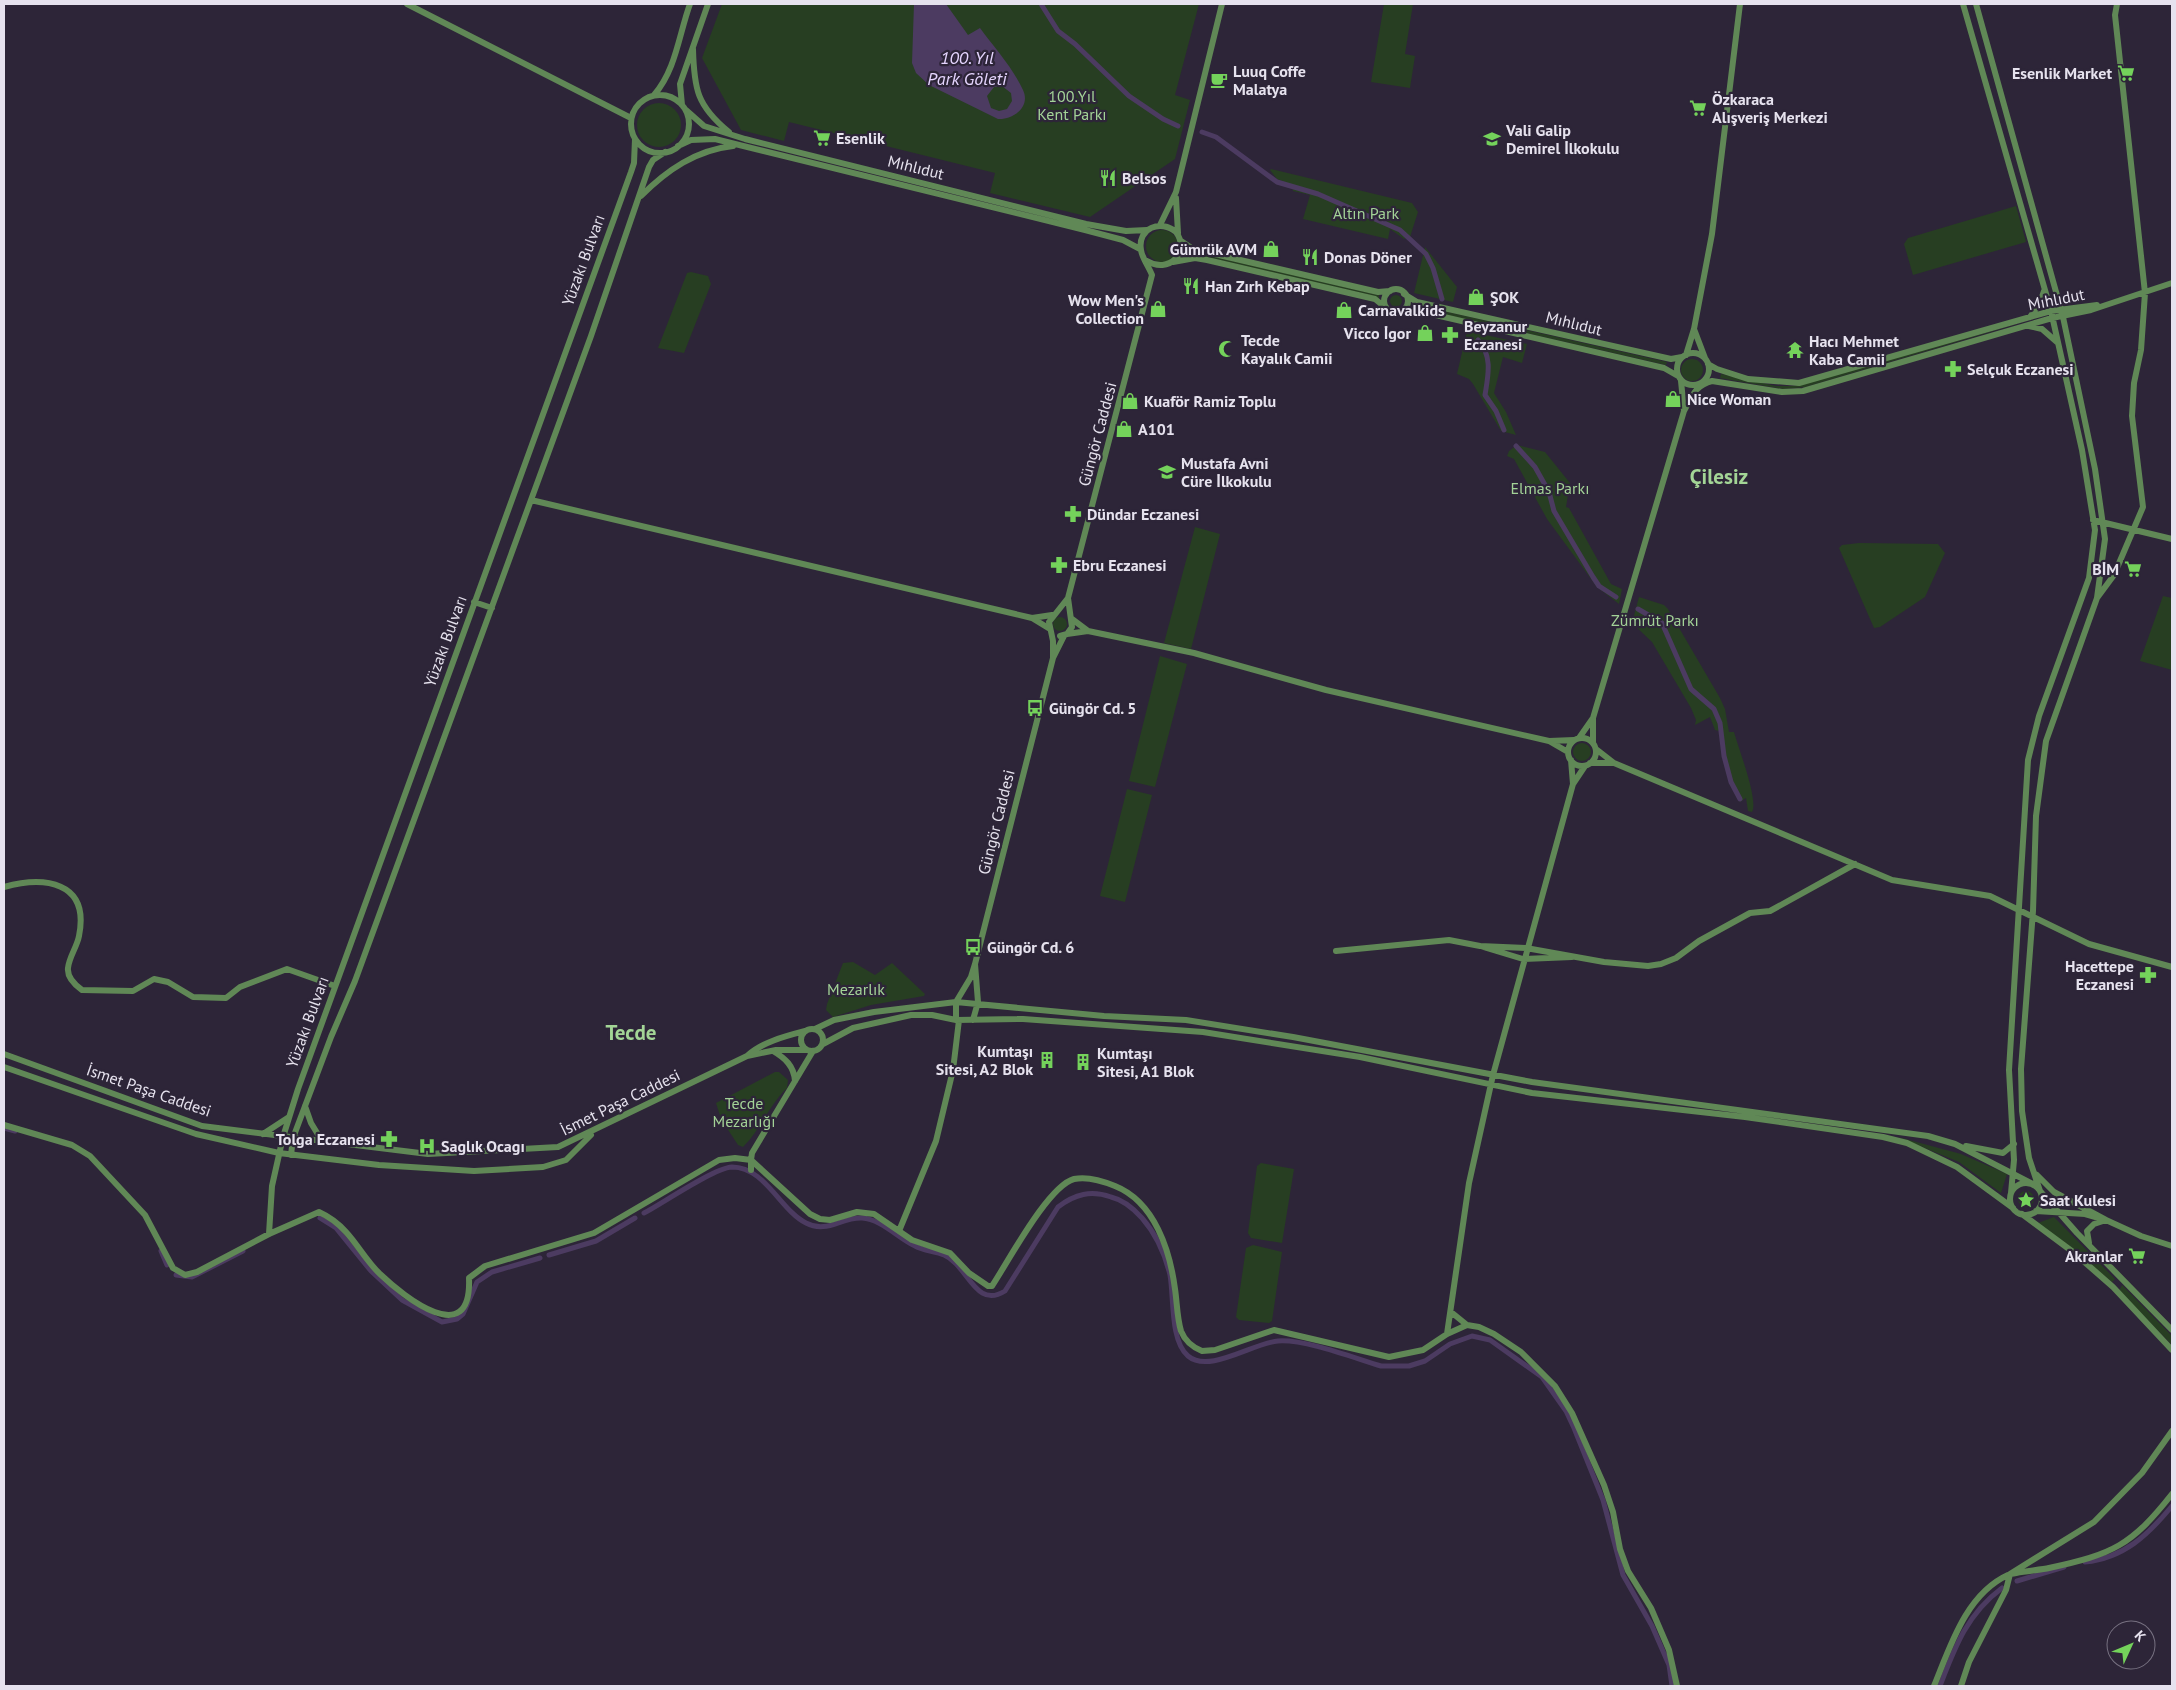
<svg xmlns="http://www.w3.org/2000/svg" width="2176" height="1690" font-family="'PT Sans',sans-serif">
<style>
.green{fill:#273e22}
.water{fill:#4c3b61;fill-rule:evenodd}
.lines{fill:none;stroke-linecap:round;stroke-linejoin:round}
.canal{stroke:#4c3b61;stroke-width:5}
.secondary{stroke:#608856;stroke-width:6}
.labels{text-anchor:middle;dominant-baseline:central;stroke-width:4.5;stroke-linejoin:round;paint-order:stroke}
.poi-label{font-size:16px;font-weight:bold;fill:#e6e2ee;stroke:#2d2538;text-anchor:start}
.park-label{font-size:16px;fill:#a3d397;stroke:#2d2538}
.street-label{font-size:16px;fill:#e6e2ee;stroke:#2d2538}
.water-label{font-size:18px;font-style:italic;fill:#e5d5fe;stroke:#2d2538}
.district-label{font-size:21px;font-weight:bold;fill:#a3d596;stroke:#2d2538}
</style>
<rect width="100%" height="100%" fill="#2d2538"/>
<path class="green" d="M722,4H1199L1175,95L1190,100L1175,159L1090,217L990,193L995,173L789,122L784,141L741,130L702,58Z
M1384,4H1413L1405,54L1415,56L1410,88L1371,82Z
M637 125a22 22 0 1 1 44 0a22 22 0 1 1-44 0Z
M1271,169L1412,203L1418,212L1410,237L1404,239L1390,229L1388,239L1303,219L1310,195L1293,191V185L1277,179L1270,170Z
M2016,206L2026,242L1913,275L1904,244L1908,238Z
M1146 246a16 16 0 1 1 32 0a16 16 0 1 1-32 0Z
M1425,247L1457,287L1453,302L1414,293Z
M1191,250L1379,295V299L1190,257Z
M691,272L708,276L711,284L684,353L658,348L687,273Z
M1390 301a6 6 0 1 1 12 0a6 6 0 1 1-12 0Z
M1417,305L1667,362L1666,365L1416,308Z
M2024,322L1805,387L1783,389L1720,378L1721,374L1776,386H1795Z
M1467,331L1527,344L1522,363L1503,357L1494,393L1506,412L1516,435L1501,431L1473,384L1469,379L1457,374Z
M1681 370a11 11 0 1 1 22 0a11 11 0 1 1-22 0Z
M1517,445L1545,452L1570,483L1566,507L1569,508L1611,584L1622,589L1619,604L1597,587L1547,519L1514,459L1507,456L1509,451Z
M1195,527L1220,534L1191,649L1164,643Z
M1859,543L1938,544L1945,553L1925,597L1880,627L1874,628L1839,548L1842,545Z
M2163,596L2172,598V670L2140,661Z
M1639,597L1664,605L1668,609L1720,698L1725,709L1729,732H1734C1738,747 1759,801 1752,812L1748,811L1746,798L1740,802L1731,784L1719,731L1715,730L1710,717L1695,725L1696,720L1691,708L1652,642L1632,623Z
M1053 624a7 7 0 1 1 14 0a7 7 0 1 1-14 0Z
M1160,656L1187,664L1155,787L1129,781Z
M1573 752a9 9 0 1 1 18 0a9 9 0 1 1-18 0Z
M1127,789L1152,795L1125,902L1100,896Z
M853,962L875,975L892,963L925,994L924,996L871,1005L833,1017L826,1010L827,1004L843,963Z
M775,1072H779L788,1080L787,1088C769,1105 761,1129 743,1147L738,1145L721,1119L716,1103Z
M1898,1137L1961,1154L2007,1174L2001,1193L1959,1162Z
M1261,1163L1294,1169L1282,1243L1251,1238L1248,1233L1257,1166Z
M2018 1199a8 8 0 1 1 16 0a8 8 0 1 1-16 0Z
M2054,1217L2115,1279L2112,1282L2038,1223Z
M1253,1245L1282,1252L1272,1321L1269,1323L1239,1320L1236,1317L1246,1248Z
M2122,1285L2172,1336V1345L2119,1291Z"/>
<path class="water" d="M914,4H946L968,35L980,28C994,47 1013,68 1023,90C1031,107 1013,120 998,119L929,85L916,73L912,63ZM1002,86L1011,93L1012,101L1007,109L999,111L991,108L987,96L994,87Z"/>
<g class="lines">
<path class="canal" d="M1041,4L1058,31L1075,44L1129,96L1163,119L1178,126
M1202,132L1216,137L1277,182L1318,194L1400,230L1426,254L1433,268L1442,299
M1478,340C1493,356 1488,376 1485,395L1496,411L1504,430
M1516,446L1535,467L1549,492L1554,511L1593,577L1599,586L1616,597
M1638,609L1662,623L1691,689L1714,709L1720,723L1724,756L1731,782L1740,799
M4,1128L15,1131
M644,1213C663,1203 714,1168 732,1167C765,1167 780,1210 806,1223C827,1234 841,1217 862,1218C881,1219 898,1238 915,1246C924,1251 935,1251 944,1255C968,1265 975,1310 1005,1291L1058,1207C1075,1194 1091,1190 1111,1197C1124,1200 1133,1208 1142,1218C1156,1234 1165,1254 1170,1275C1174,1297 1170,1341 1188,1356C1209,1374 1253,1343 1278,1341C1305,1339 1354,1358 1381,1366H1409L1425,1361L1450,1344L1472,1336L1490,1340L1542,1377L1566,1411L1574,1428L1603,1500L1623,1575L1652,1626L1669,1665L1672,1686
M320,1218L336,1228L371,1271L402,1300L442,1322L457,1319L463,1314L477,1282L492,1272L540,1258
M161,1251L167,1265
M549,1255L596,1241L635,1218
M176,1275L192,1277L243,1251
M2085,1562C2124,1558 2148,1535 2172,1506
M2017,1581L2064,1567
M1940,1686C1955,1647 1967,1614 2002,1588"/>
<path class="secondary" d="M407,4L631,118
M1963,4L2051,311L2082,450L2095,530L2089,578L2039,716L2028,760L2009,1070L2014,1160L2011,1193
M1976,4L2063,317L2095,469L2105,539L2097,598L2046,741L2036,816L2033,911L2021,1069L2022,1111L2029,1158L2040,1191L2077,1233L2172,1330
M693,49C694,89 697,106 729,132
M654,95C676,70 679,34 690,4
M631 124a29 29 0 1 1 58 0a29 29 0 1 1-58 0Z
M682,105L680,84L708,4
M686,110L704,126L745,139L1086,224L1126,231L1147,230
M678,146L691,140L715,139L1085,230L1123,240L1140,249
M641,196C667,170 696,150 733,146
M1176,198L1178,233
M1160,225L1176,192L1222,4
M1181,241L1193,249L1206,252L1378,292L1390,291
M1147,261C1168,274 1191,253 1176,232C1161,219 1137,228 1141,250C1142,258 1149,267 1152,275
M1173,262L1195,258L1207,260L1375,299L1386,308
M1384 301a12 12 0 1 1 24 0a12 12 0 1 1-24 0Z
M1404,294L1417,302L1671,359L1682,357
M1403,310H1414L1664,368L1678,376
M2030,317L2040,303L2044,291
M2029,326L2042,329L2058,343
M1694,329L1712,234L1740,4
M1677 369a16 16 0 1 1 32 0a16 16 0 1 1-32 0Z
M1686,355L1694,329L1705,358
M1708,364L1717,369L1748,379L1799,383L2051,311L2097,305
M1681,381L1684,411C1692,397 1695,385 1712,381L1782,392L1803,391L2052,318L2091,310L2172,283
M531,500L1032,618
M2093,520L2172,539
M2097,598L2114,575L2143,507L2132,416L2134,383L2141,350L2145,293L2115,15L2117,4
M474,602L492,608
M1050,629L1032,618L1052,615
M1088,631L1194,653L1326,690L1549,741
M1067,634L1088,631L1072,619
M1060,636L1067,634L1072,627L1068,598
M1053,658V641L1049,622L1068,598L1152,275
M1593,718L1684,411
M1568 752a14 14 0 1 1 28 0a14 14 0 1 1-28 0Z
M1579,738L1593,718V743
M1568,752L1549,741L1574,740
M1571,760L1573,784L1585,766
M1590,763H1614L1596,749
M1614,763L1892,880L1990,896L2089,944L2172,967
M4,887C44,876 90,881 79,936C77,947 69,957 68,968C67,977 75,985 82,990L133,991L154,979L168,982L193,997L226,998L240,987L287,969L335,986
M1336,951L1449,940L1480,946
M1572,957L1523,959L1480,946L1526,948L1604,962L1648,966L1661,964L1676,958L1699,941L1750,913L1770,911L1855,864
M975,964L1053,658L1064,636
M956,1020V1002L971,977L975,964L978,1002L973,1020
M801 1040a11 11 0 1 1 22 0a11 11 0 1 1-22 0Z
M815,1029L834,1020L874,1012L956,1002L1104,1016L1186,1020L1293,1037L1532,1082L1928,1136L1955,1144L2033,1184
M805,1031C786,1036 762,1042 747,1056L776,1050H807
M823,1044L853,1028L911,1015H932L956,1020L1023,1019L1203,1032L1360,1057L1532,1093L1745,1117L1883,1137L1907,1143L1957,1167L2013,1208
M773,1051C785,1058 794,1066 795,1081
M4,1054L202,1126L428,1154L558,1147L747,1056
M4,1067L196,1134L279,1153L379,1165L474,1171L543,1167L566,1160L591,1135
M305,1106L311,1123L322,1141
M4,1125L72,1145L90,1156L145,1215L173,1268L185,1275L197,1272L269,1234L319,1212C330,1217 338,1223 346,1232C358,1245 367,1262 380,1274C404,1297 472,1351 469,1278L485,1266L594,1233L719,1160L735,1158L751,1160L752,1153L813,1051
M263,1134L289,1117
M1966,1146L2003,1153L2014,1144
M291,1155L293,1138L331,1037L355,981L591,336L649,167L653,160L665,152
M751,1170V1160L810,1214L820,1219L830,1220L857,1212L874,1214L912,1240L950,1253L969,1273L988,1286H992C1008,1262 1048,1186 1074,1179C1088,1176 1103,1181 1115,1186C1155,1202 1170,1251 1175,1289C1177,1302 1177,1318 1181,1331C1185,1341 1192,1347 1202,1351L1215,1350L1274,1330L1389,1357L1423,1350L1447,1334L1467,1325L1479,1327L1494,1334L1521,1352L1555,1386L1572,1413L1604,1485L1613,1512L1620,1549L1628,1571L1651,1608L1669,1650L1677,1686
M2010 1199a16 16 0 1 1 32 0a16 16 0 1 1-32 0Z
M2036,1211L2085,1214L2106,1220L2054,1192L2037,1175
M2022,1214L2073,1252L2113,1287L2172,1350
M899,1231L936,1141L953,1070L959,1020
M269,1234L272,1186L283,1137L298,1089L631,172L634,163L635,139
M2089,1243L2087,1231L2094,1224L2106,1220L2141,1236L2172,1246
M1451,1312L1467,1325
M1447,1334L1469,1183L1493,1075L1573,784
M1934,1686C1950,1647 1966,1594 2008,1575C2013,1572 2041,1570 2049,1568C2113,1554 2131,1546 2172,1494
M1961,1686L1969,1662L2006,1590L2010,1574L2094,1522L2142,1473L2172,1431"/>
</g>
<defs>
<g id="supermarket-bare" transform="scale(1.35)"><path d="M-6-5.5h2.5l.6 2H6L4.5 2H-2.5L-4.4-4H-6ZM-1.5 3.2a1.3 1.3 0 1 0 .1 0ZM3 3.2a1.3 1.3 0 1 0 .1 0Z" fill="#74d25b" stroke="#2d2538" stroke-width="2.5" paint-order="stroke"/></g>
<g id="cafe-bare" transform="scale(1.35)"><path d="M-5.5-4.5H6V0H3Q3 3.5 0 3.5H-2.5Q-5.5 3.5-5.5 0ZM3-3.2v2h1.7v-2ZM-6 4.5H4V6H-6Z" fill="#74d25b" stroke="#2d2538" stroke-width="2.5" paint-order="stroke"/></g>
<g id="school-bare" transform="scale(1.35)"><path d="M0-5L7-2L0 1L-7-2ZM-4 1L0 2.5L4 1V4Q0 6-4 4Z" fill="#74d25b" stroke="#2d2538" stroke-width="2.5" paint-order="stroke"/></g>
<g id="restaurant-bare" transform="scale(1.35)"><path d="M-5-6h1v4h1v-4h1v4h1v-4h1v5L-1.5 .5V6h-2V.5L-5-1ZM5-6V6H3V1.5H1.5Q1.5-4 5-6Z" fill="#74d25b" stroke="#2d2538" stroke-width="2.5" paint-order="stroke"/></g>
<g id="shop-bare" transform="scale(1.35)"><path d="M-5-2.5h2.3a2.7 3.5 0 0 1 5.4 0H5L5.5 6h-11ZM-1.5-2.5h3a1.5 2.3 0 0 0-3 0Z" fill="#74d25b" stroke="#2d2538" stroke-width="2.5" paint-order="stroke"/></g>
<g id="pharmacy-bare" transform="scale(1.35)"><path d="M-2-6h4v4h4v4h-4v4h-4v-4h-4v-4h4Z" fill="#74d25b" stroke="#2d2538" stroke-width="2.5" paint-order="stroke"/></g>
<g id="mosque-bare" transform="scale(1.35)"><path d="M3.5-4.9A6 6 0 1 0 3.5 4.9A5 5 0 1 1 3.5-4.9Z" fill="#74d25b" stroke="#2d2538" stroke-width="2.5" paint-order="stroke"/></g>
<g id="temple-bare" transform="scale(1.35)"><path d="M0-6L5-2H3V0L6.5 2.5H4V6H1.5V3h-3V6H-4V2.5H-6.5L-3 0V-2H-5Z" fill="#74d25b" stroke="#2d2538" stroke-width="2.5" paint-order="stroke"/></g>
<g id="bus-bare" transform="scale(1.35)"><path d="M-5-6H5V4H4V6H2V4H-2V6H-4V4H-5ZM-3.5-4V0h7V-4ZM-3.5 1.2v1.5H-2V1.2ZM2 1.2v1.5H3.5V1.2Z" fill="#74d25b" stroke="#2d2538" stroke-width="2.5" paint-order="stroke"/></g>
<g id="building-bare" transform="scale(1.35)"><path d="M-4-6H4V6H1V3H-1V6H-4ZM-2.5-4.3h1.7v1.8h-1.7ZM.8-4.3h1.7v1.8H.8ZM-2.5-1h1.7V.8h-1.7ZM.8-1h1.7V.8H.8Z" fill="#74d25b" stroke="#2d2538" stroke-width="2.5" paint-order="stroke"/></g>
<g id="hospital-bare" transform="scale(1.35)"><path d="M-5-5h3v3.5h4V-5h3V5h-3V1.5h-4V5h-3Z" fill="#74d25b" stroke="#2d2538" stroke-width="2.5" paint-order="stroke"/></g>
<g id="sight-bare" transform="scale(1.35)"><path d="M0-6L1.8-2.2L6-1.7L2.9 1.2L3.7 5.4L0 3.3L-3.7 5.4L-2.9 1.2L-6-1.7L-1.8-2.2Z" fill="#74d25b" stroke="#2d2538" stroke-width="2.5" paint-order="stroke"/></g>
</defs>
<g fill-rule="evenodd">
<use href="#supermarket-bare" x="2126" y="73"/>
<use href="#cafe-bare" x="1219" y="80"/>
<use href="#supermarket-bare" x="1698" y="108"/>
<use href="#supermarket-bare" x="822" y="138"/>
<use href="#school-bare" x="1492" y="139"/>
<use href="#restaurant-bare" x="1108" y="178"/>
<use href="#shop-bare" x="1271" y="249"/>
<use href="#restaurant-bare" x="1310" y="257"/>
<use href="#restaurant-bare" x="1191" y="286"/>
<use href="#shop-bare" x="1476" y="297"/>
<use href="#shop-bare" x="1158" y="309"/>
<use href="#shop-bare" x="1344" y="310"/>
<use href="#shop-bare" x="1425" y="333"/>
<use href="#pharmacy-bare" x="1450" y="335"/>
<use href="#mosque-bare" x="1227" y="349"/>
<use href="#temple-bare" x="1795" y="350"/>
<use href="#pharmacy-bare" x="1953" y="369"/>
<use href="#shop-bare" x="1673" y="399"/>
<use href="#shop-bare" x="1130" y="401"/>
<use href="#shop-bare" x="1124" y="429"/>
<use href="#school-bare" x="1167" y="472"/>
<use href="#pharmacy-bare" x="1073" y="514"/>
<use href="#pharmacy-bare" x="1059" y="565"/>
<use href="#supermarket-bare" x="2133" y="569"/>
<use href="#bus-bare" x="1035" y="708"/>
<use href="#bus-bare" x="973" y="947"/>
<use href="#pharmacy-bare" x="2148" y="975"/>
<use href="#building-bare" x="1047" y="1060"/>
<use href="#building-bare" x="1083" y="1062"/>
<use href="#pharmacy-bare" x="389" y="1139"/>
<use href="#hospital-bare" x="427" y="1146"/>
<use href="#sight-bare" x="2026" y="1200"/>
<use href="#supermarket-bare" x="2137" y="1256"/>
</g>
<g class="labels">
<g class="poi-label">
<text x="1233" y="71">Luuq Coffe<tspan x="1233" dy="18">Malatya</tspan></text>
<text x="2112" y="73" text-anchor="end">Esenlik Market</text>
<text x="1712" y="99">Özkaraca<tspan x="1712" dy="18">Alışveriş Merkezi</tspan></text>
<text x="1506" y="130">Vali Galip<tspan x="1506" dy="18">Demirel İlkokulu</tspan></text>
<text x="836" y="138">Esenlik</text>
<text x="1122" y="178">Belsos</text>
<text x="1257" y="249" text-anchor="end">Gümrük AVM</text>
<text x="1324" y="257">Donas Döner</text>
<text x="1205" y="286">Han Zırh Kebap</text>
<text x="1490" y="297">ŞOK</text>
<text x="1144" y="300" text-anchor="end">Wow Men's<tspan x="1144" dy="18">Collection</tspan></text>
<text x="1358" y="310">Carnavalkids</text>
<text x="1464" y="326">Beyzanur<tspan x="1464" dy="18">Eczanesi</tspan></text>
<text x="1411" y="333" text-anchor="end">Vicco İgor</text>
<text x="1241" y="340">Tecde<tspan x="1241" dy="18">Kayalık Camii</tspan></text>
<text x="1809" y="341">Hacı Mehmet<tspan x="1809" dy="18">Kaba Camii</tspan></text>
<text x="1967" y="369">Selçuk Eczanesi</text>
<text x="1687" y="399">Nice Woman</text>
<text x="1144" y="401">Kuaför Ramiz Toplu</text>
<text x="1138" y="429">A101</text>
<text x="1181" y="463">Mustafa Avni<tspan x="1181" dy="18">Cüre İlkokulu</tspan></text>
<text x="1087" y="514">Dündar Eczanesi</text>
<text x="1073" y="565">Ebru Eczanesi</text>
<text x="2119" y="569" text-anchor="end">BİM</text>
<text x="1049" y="708">Güngör Cd. 5</text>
<text x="987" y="947">Güngör Cd. 6</text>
<text x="2134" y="966" text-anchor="end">Hacettepe<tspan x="2134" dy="18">Eczanesi</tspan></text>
<text x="1033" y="1051" text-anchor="end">Kumtaşı<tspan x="1033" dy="18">Sitesi, A2 Blok</tspan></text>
<text x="1097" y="1053">Kumtaşı<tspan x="1097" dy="18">Sitesi, A1 Blok</tspan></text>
<text x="375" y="1139" text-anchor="end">Tolga Eczanesi</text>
<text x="441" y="1146">Saglık Ocagı</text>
<text x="2040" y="1200">Saat Kulesi</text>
<text x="2123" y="1256" text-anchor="end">Akranlar</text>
</g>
<g class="park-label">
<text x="1072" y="96">100.Yıl<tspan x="1072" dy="18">Kent Parkı</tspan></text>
<text x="1366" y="213">Altın Park</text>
<text x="1550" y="488">Elmas Parkı</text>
<text x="1655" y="620">Zümrüt Parkı</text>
<text x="856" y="989">Mezarlık</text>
<text x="744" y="1103">Tecde<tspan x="744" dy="18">Mezarlığı</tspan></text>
</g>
<g class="street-label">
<text transform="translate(916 167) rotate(14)">Mıhlıdut</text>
<text transform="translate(583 260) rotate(-70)">Yüzakı Bulvarı</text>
<text transform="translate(2056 299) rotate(-11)">Mıhlıdut</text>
<text transform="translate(1574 323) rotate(14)">Mıhlıdut</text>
<text transform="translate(1097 434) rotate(-75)">Güngör Caddesi</text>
<text transform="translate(445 641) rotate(-70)">Yüzakı Bulvarı</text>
<text transform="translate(996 822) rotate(-76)">Güngör Caddesi</text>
<text transform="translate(307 1022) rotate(-70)">Yüzakı Bulvarı</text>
<text transform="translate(149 1090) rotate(19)">İsmet Paşa Caddesi</text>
<text transform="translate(620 1102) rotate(-26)">İsmet Paşa Caddesi</text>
</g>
<g class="water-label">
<text x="967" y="57">100. Yıl<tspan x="967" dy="21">Park Göleti</tspan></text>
</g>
<g class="district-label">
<text x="1719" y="476">Çilesiz</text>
<text x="631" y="1032">Tecde</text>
</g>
</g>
<rect width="2176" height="1690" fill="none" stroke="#e6e2ee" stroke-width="10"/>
<g transform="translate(2131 1645) rotate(46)"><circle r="24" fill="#2d2538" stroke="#777181"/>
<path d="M0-4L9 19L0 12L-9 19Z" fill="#74d25b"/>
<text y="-8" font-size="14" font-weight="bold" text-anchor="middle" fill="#e6e2ee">K</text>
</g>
</svg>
